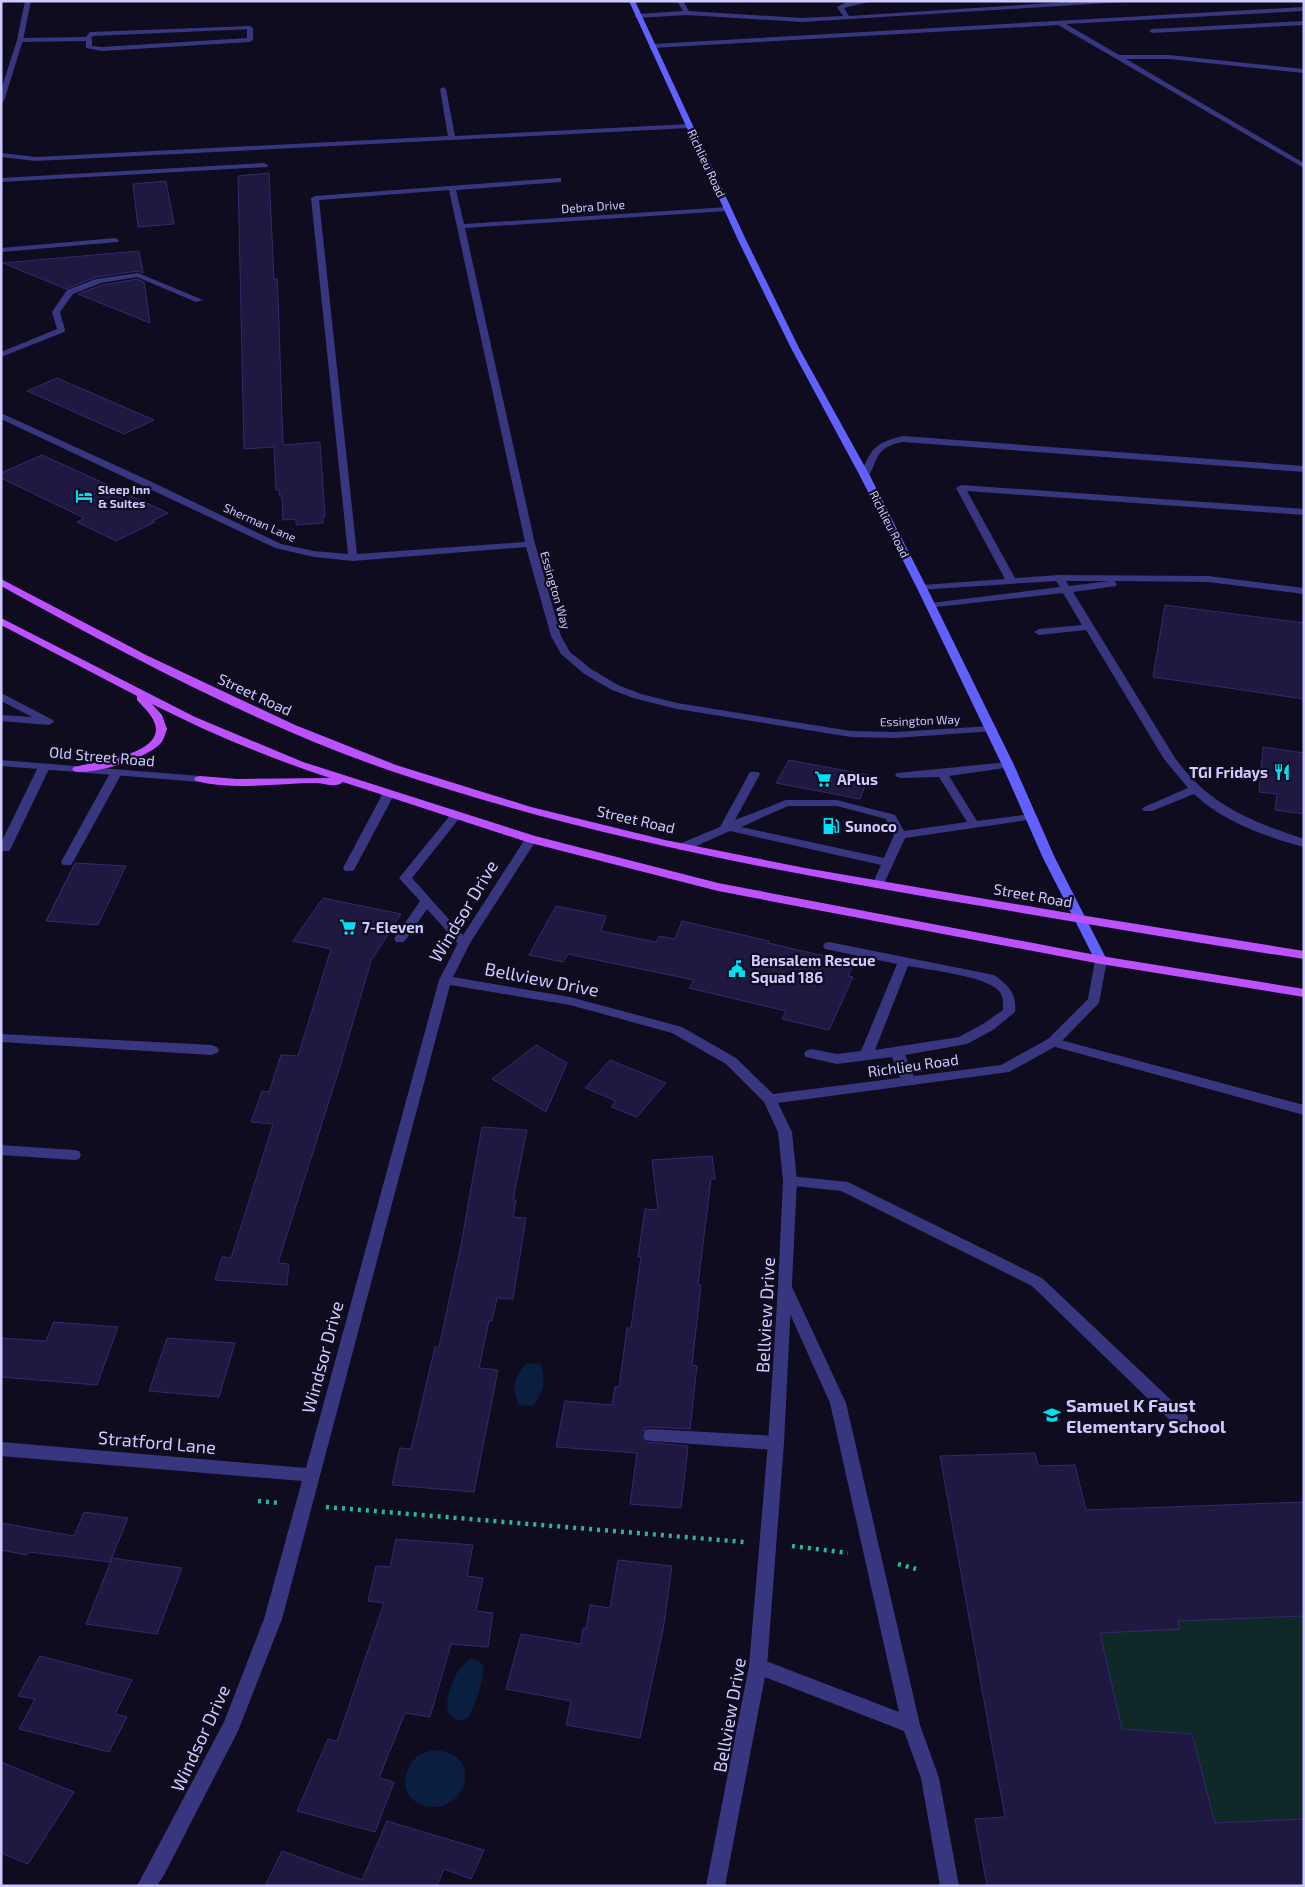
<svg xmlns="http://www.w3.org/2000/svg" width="1305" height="1887" font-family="'Exo 2',sans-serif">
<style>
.green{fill:#0f2928}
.water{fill:#0a1f40}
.building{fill:#1f1840;stroke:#36296d}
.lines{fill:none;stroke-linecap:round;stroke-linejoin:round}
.path{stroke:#2bb2a7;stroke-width:4.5;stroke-dasharray:3 5;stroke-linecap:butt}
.service{fill:#38367f;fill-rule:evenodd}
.minor{fill:#38367f;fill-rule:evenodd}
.secondary{fill:#6261ff;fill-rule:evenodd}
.primary{fill:#bb51ff;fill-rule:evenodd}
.labels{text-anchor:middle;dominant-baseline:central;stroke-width:4.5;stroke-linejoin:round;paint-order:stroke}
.far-street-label{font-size:12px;fill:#cfcaff;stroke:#0f0c1f}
.far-poi-label{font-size:12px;font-weight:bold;fill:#cfcaff;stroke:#0f0c1f;text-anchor:start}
.street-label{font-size:15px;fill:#cfcaff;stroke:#0f0c1f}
.poi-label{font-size:15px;font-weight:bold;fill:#cfcaff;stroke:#0f0c1f;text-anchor:start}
.near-street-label{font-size:18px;fill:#cfcaff;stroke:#0f0c1f}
.near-poi-label{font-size:18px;font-weight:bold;fill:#cfcaff;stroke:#0f0c1f;text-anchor:start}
</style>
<rect width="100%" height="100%" fill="#0f0c1f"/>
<path class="green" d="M1304,1616V1819L1215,1823L1192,1734L1139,1730L1125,1743L1100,1633L1179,1629L1178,1621Z"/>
<path class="water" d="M527,1363L540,1364C547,1378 543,1395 533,1406L519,1405C511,1390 514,1375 527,1363Z
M472,1658L478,1660L484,1667C482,1685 477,1702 468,1718L458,1721C455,1719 451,1717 449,1714C442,1699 457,1664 472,1658Z
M432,1750C493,1752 460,1827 416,1802C399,1792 404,1767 418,1756C422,1753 428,1752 432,1750Z"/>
<path class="building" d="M269,173L274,279H277L278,296L283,445L320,442L325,517H323V523L296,525V519L283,520L282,496H280L279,490H276L274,447L244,449L238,176Z
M166,181L174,224L138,227L133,184Z
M139,251L143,273L138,271L96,277L66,289L3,263Z
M137,279L144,282L150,323L78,294L102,285Z
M57,378L154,420L124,434L27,391Z
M42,455L99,481L168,513L152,521L155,522L116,541L77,522L84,518L1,478V473Z
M1165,605L1304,623V699L1153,677Z
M1263,747L1304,753V814L1275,810L1277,794L1259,792Z
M789,760L869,775L860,799L776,783Z
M75,863L126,866L98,925L46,921Z
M323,898L401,914L371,961L341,1063L294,1212L278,1263L289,1264L287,1285L215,1280L222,1257L231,1258L273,1124L251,1122L262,1091L269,1092L281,1055L298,1056L331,949L293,941Z
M556,906L606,916L601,931L656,942L659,936L675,939L682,921L769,941L768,943L854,963L848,976L853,977L829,1030L782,1019L786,1011L689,988L694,980L568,954L563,962L529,955Z
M536,1045L567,1063L546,1112L492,1079Z
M610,1060L666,1083L637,1117L611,1107L616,1101L585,1088Z
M482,1127L527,1130L513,1200H516L513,1217L526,1218L513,1299L497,1298L492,1321H489L479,1368L498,1370L474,1492L392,1485L400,1448L411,1449L435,1347H439L461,1245Z
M712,1156L715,1179H711L698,1285H701L692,1365L697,1366L690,1429L651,1427L645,1428L641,1434L645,1442L688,1446L681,1508L630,1504L637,1453L556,1447L565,1401L612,1405L615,1387H619L627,1328H631L641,1257H638L645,1209L658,1210L652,1160Z
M54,1322L118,1327L97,1385L1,1377V1338L46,1341Z
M167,1338L235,1343L219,1397L149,1391Z
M1035,1453L1038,1466L1075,1465L1086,1510L1304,1502V1616L1178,1621L1180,1629L1100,1633L1122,1729L1192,1734L1215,1823L1304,1819V1886H987L975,1819L1005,1817L940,1456Z
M84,1512L128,1518L110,1562L29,1552L27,1555L1,1550V1523L74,1536Z
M396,1539L473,1545L467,1576L483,1578L476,1611L493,1613L488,1647L451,1644L430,1717L405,1713L379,1778L394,1782L375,1832L297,1811L328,1739L337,1741L384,1603L368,1601L376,1566L390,1567Z
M112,1558L182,1568L157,1634L86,1624Z
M618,1560L672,1566L663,1630L640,1738L566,1725L571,1701L506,1689L521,1634L581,1644L583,1628L586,1629L590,1605L610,1608Z
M40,1656L132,1680L115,1714L127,1717L109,1752L19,1729L35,1699L18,1696Z
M1,1762L74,1792L28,1864L1,1853Z
M387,1821L484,1850L471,1879L444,1869L437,1886H265L282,1851L362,1880Z"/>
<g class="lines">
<path class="path" d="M258,1501L280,1503
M326,1507L744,1542
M792,1546L848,1553
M898,1564L916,1569"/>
<path class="service" d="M25,1H31L23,40L4,101L1,103V90L17,40Z
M677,1H683L689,11L802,18L843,16L837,7L849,1H873L844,8L849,16L1083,1H1140L802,22L687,15L637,18L634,16L637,14L683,11Z
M1304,7V11L1066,24L1119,55H1169L1304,69V73L1169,59H1126L1304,163V168L1058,25L652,48L649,46L652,44Z
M1304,21V25L1152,33L1149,31L1152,29Z
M250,26L253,28V40L250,42L102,51L86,48V39L89,37L92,39V46L102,47L247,38V28Z
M443,87L446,89L455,136L689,124L692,126L689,128L36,161L1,157V153L36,157L448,136L440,89Z
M264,163L268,165L267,167L1,182V178Z
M115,238L119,240L118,242L1,252V248Z
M138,273L203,300L196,302L137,277L101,283L73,294L60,312L65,330L64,332L1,357V352L57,329L52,312L67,290L96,279Z
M903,436L1304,466V472L903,442C876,447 879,457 868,478H862L860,476C870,450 875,442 903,436Z
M961,485L1304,509V515L967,491L1015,578L1059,575L1208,576L1304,588V594L1208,582L1114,581L1117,584L1116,586L1073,592L1175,758C1209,805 1250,821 1304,839V847C1266,837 1222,821 1194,794L1152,811H1144L1142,809L1144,807L1188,788L1164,759L1086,630L1039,635L1034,632L1039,629L1082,625L1063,593L927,608L926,606L931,603L1060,587L1056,581L918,590L917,588L922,585L1005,579L956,488ZM1066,581H1109L1069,586Z
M1,693L53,720L54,722L49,725L1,721V715L32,717L1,701Z
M1008,762L1012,763L1014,765L1012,767L949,776L977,821L1031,814L1035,815L1037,817L1035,819L905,838L882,888H874L872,885L881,865L730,831L687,850H679L677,847L679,844L720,827L750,772H758L760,774L735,820L786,800H837L895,815L904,831L967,822L939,777L901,778L897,777L895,775L897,773ZM788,806H837L886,819L894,835L884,858L741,827Z
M44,764L50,767L11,848L9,851H1V843L38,767Z
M116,770L122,773L73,862L71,865H63L61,862L110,773Z
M389,790L395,793L355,868L353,871H345L343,868L383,793Z
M456,812L462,815L412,878L470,943L468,946H460L427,909L404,942H396L394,939L420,901L399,878L452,813Z
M829,942L994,975C1008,985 1017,993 1015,1012L993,1030L967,1044L905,1055L916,1082L914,1085H904L902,1082L892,1057L837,1064L806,1057L804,1054L806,1051L811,1049L837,1054L861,1051L897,964L825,949L823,946L825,943ZM908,966C929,970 986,976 999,991C1004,997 1003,1003 1003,1010L983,1024L959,1037L875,1050Z
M1,1034L212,1045L217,1047L219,1050L217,1053L212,1055L1,1042Z
M1053,1038L1304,1105V1115L1048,1045L1046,1042L1048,1039Z
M1,1145L74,1150L79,1151L81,1155L79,1159L74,1160L1,1155Z
M790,1176L848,1182L1042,1278L1187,1415L1189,1420L1187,1425L1181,1426L1175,1425L1032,1286L841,1191L785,1185L783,1181L785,1177Z
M785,1281L790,1283L792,1287L846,1403L920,1725L939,1778L959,1886H940L921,1778L904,1731L752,1672L749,1666L752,1660L758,1658L899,1712L830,1403L778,1287L780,1283Z
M651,1429L776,1436L782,1438L784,1443L782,1448L776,1450L651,1441L645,1440L643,1435L645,1430Z"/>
<path class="minor" d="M250,26L252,29L93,36L89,41L20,42L17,40L20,38L86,37L90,32Z
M558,178H561V182L456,190L464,224L728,207L732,209L728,211L465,228L535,544L561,636L570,652L591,669L618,685L641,694L677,703L851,731L895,732L991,726L995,727L997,729L995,731L895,738L851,737L677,709L633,698L610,689L583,673L561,654L551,636L526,547L353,561L314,557L275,548L1,419V413L152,482L281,544L314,551L348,554L311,198L315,196ZM449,190L525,542L357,554L319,200Z
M1,760L200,776L206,779L200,782L1,766Z
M531,835L537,839L470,943L453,977L570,997L682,1027L736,1058L773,1094L1001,1065L1048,1039L1088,999L1095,960L1101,956L1107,960L1099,1003L1058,1045L1009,1072L778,1103L792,1132L797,1181L784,1443L767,1666L725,1886H706L749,1666L768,1443L778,1287L783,1181L778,1132L764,1102L726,1064L672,1033L570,1005L450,985L282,1619L238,1731L164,1875L157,1886H137L224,1722L264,1619L302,1481L1,1456V1442L306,1468L439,980L458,943L525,839Z"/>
<path class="secondary" d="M629,1H635L746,240L799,348L870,476L927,588L1014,765L1055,858L1107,960L1105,963L1101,964L1095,960L1043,858L1002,765L917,588L860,476L791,348L738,240Z"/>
<path class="primary" d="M1,579L148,656L295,725L396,765L531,807L665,840L805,868L1080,915L1304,951V959C1184,941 1065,920 945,900C758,868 572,832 391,771C255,724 127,655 1,586Z
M1,618L195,717L303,762L535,836L718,883L1101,956L1304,989V997L1101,964L718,891L527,842L343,782C337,788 325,784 317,783C278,783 235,791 196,781L194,779L196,777L200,776L237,779L330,778C269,758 209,733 152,704L162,715L167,729C165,734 164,740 160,744C147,758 92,776 74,771L72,769L74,767C93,762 155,756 156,730C156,718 144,708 137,700V696L1,625Z"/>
</g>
<defs>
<g id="hotel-bare" transform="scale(1.35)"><path d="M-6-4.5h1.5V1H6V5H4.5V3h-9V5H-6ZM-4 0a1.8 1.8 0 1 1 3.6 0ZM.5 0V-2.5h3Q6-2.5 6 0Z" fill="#00e0f5" stroke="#0f0c1f" stroke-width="2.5" paint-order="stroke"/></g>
<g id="restaurant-bare" transform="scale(1.35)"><path d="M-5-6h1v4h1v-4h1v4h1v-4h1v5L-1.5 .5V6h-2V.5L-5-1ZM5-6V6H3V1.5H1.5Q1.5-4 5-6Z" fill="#00e0f5" stroke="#0f0c1f" stroke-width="2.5" paint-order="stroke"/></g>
<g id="supermarket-bare" transform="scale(1.35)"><path d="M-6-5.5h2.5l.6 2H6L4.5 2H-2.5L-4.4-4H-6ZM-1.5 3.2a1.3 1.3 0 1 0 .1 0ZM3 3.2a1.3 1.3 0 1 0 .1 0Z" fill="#00e0f5" stroke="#0f0c1f" stroke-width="2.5" paint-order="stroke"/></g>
<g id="fuel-bare" transform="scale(1.35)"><path d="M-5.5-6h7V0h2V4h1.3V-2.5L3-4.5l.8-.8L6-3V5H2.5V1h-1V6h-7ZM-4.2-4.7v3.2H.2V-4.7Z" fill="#00e0f5" stroke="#0f0c1f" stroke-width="2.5" paint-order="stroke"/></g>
<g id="civic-bare" transform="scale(1.35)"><path d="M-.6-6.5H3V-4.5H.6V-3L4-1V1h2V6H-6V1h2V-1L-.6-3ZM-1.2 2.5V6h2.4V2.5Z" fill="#00e0f5" stroke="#0f0c1f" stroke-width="2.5" paint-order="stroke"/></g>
<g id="school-bare" transform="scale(1.35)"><path d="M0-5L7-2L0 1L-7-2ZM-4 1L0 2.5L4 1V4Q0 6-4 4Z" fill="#00e0f5" stroke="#0f0c1f" stroke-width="2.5" paint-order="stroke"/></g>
</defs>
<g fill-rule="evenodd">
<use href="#hotel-bare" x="84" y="496"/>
<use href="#restaurant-bare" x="1282" y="772"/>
<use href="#supermarket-bare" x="823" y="779"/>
<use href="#fuel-bare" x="831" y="826"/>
<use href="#supermarket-bare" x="348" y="927"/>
<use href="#civic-bare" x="737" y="969"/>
<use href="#school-bare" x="1052" y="1415"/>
</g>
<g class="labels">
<g class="far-street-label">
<text transform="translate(707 163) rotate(65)">Richlieu Road</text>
<text transform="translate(593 206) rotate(-4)">Debra Drive</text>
<text transform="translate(260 522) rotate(24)">Sherman Lane</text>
<text transform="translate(890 524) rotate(63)">Richlieu Road</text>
<text transform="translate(556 590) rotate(74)">Essington Way</text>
<text transform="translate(920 720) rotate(-2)">Essington Way</text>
</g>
<g class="far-poi-label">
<text x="98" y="489">Sleep Inn<tspan x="98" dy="14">&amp; Suites</tspan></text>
</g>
<g class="street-label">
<text transform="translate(255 694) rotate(25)">Street Road</text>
<text transform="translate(102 756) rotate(5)">Old Street Road</text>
<text transform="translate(636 819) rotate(13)">Street Road</text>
<text transform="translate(1033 895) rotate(10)">Street Road</text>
<text transform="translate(913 1065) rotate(-8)">Richlieu Road</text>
</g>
<g class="poi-label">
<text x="1268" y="772" text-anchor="end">TGI Fridays</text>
<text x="837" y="779">APlus</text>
<text x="845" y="826">Sunoco</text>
<text x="362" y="927">7-Eleven</text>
<text x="751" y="960">Bensalem Rescue<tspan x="751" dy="17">Squad 186</tspan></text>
</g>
<g class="near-street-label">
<text transform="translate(463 911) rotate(-59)">Windsor Drive</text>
<text transform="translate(542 979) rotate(11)">Bellview Drive</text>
<text transform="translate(765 1315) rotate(-87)">Bellview Drive</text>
<text transform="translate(322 1357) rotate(-75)">Windsor Drive</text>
<text transform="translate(157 1442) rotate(5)">Stratford Lane</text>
<text transform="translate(729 1715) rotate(-80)">Bellview Drive</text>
<text transform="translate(200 1738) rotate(-65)">Windsor Drive</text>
</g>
<g class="near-poi-label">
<text x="1066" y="1405">Samuel K Faust<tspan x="1066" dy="21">Elementary School</tspan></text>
</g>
</g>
<rect width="1305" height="1887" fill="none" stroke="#cfcaff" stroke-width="5"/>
</svg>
